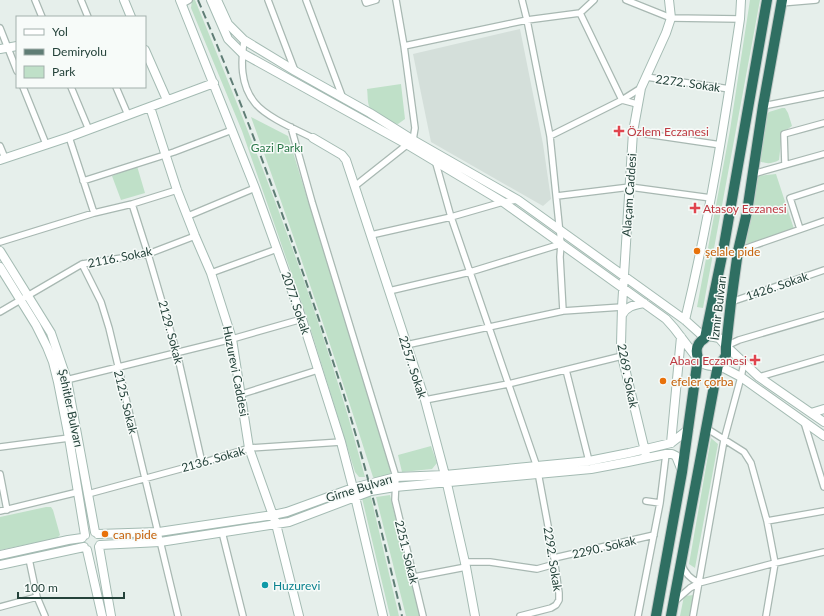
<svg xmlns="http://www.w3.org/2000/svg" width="824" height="616" font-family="Lato,sans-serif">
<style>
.built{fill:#d4dfda}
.green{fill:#bfe0c8}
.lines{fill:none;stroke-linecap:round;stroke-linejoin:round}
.street-casing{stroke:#a8b8b2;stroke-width:8}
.secondary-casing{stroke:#a4bbb3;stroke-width:10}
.highway-casing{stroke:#c2cac8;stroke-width:12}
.street{stroke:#fff;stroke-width:5.5}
.secondary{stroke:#fff;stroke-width:8}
.highway{stroke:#2f6f62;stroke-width:10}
.rail{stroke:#5f7d75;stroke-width:2;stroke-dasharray:8 4;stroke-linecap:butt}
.health-dot{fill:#e0444e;stroke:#f7fbf9;stroke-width:1.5}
.food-dot{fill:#e8710a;stroke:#f7fbf9;stroke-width:1.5}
.culture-dot{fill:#0f9aa8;stroke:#f7fbf9;stroke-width:1.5}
.labels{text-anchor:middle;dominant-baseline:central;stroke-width:3;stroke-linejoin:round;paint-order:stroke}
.street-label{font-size:12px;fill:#24423a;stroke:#f7fbf9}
.health-label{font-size:12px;fill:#be3a42;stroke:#f7fbf9;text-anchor:start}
.park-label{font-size:12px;fill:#2d7a4b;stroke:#f7fbf9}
.food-label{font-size:12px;fill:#c56008;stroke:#f7fbf9;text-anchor:start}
.culture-label{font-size:12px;fill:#0d838f;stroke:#f7fbf9;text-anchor:start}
</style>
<rect width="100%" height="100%" fill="#e6efeb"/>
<path class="built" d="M520,29L543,144L551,199L543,206L431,142L413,54Z"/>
<path class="green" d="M192,0H195C248,129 300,259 341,393C350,421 357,449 365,477H359L355,472L309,324L242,131L191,8Z
M750,0H760L703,308L697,307L730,130Z
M401,84L405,119L398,124C391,123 374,114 370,108C367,103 368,95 367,89Z
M782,108H785L788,113L792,126L782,133L779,160C772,164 766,164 759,161L767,114L769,112Z
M251,117L288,136L390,466V474L383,479L377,480L373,477C335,356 294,236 251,117Z
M137,166L145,193L121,200L112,176Z
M776,174L794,229L746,244L756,176Z
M711,438L718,444L695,568L689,564Z
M431,446L437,463L432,469L402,472L398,455Z
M370,493L399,616H390L362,498Z
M390,495L420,616H406L376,497Z
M46,507H51L53,510L60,535L57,538L0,550V517Z
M694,595L690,616H680L684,596Z"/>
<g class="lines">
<g class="street-casing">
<path id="street" d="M35,0L42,17
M81,0L88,17
M268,0L295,71
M306,0L342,96
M365,0L366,3L376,0
M626,0L671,18L740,19
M781,3L816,0
M182,4L189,0
M580,13L622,100
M0,28L17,71
M244,40C241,61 240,85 255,103C266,117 297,130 313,138
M404,46L527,20L580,13L594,0
M646,77L730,89
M23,87L46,144
M71,87L89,130
M116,87L128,115
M622,100L637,104
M763,106L824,94
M291,127L312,202L396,477L395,500L423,616
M633,132L721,145
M550,136L622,100L641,88
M69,137L94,213
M0,146L5,158
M435,160L451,217L537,467L554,558L559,593V600L556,605L551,608L520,616
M785,165L784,134L824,123
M753,174L824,154
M83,181L174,152L232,130
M355,186L413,140L415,128L404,46L396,0
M557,196L630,187L711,198
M132,204L148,254L177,353L202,463
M188,216L255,188
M800,229L790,198L824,187
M371,235L451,217L503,202L518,200
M0,242L94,213L132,204L177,190
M561,244L560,257L563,311
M738,251L824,221
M82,264L101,302L109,328L178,616
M211,273L277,249
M389,291L470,272L561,244L550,136L527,20L522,0
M731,302L824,270
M0,312L82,264L148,254L195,236
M406,345L563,311L622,307
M726,346L739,340L824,315
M566,370L589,461
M759,377L824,358
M58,382L232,339L302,319
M242,394L318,370
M425,400L508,384L622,356
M804,422L824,487
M706,428L744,452L751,463L767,521L775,563L766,616
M0,447L69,438
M0,474L7,510
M88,494L202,463L249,448L341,442
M646,501L660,503
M0,511L78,492
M767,521L824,511
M222,532L243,616
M554,558L654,535
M29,559L37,597L45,616
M464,562H490L537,569L555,564
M682,565C685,574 691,579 699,583
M414,577L466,567
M674,602L690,588L699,583L771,564L824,552
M0,607L37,597
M638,616L660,503L666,454
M693,616L724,440L741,377L744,363"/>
</g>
<g class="secondary-casing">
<path id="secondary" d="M124,0L131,17
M180,0L255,188L302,319L341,442L353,488L383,616
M211,0L228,39L242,53L408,145L503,202L666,319L674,328L700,362C706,366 711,367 718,365L741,377L824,436
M217,0L228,24L244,40L295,71L370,113L413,140L518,200L685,320L705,338L709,336L719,338L726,346L759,377L824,422
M0,49L17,46
M145,50L167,100
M150,107L177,190L195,236L211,273L232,339L249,448L276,524L299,616
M313,138L342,155L346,160L351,175L425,400L445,475L466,567L475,616
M0,160L69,137L214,83
M0,251L51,333L67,380L95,532
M0,267L36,325L47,347L53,362L58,382L69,438L85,535
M622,315C627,306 634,305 644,303
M685,320C709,221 725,120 740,19L741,0
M811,413L824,409
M671,443L681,337
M646,455L622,356L621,344L622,307L633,132L641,88L666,33L671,18L669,0
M98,534L159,532L273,515L287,512L353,488L396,477L445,475L589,461L629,453L671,443L689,429
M100,545L160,542L289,522L371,491L395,487L591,469L628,462L666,454H672L676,456L682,471
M99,547L111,616
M87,550L102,616
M0,555L68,540L82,538
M0,565L84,547"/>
</g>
<g class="highway-casing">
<path id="highway" d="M656,616L682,472L698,358C695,349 697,343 705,338L723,251L767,0
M671,616L718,365L724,359L726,355V346L731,302L738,251L747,212L763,106L782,0"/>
</g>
<use href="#street" class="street"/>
<use href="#secondary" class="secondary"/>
<use href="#highway" class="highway"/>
<path class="rail" d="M198,0C253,128 300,260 343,392C366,466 384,541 402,616"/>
</g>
<g class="health-dot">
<path d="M617 125h4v4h4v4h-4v4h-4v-4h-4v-4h4z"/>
<path d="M693 202h4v4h4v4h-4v4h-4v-4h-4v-4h4z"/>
<path d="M753 354h4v4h4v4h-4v4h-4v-4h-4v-4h4z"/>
</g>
<g class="food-dot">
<circle cx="697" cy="251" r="4"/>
<circle cx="663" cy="381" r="4"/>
<circle cx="105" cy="534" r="4"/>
</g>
<circle class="culture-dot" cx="265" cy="585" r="4"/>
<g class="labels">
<g class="street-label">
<text transform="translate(688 83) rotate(8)">2272. Sokak</text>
<text transform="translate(629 195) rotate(-86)">Alaçam Caddesi</text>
<text transform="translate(120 257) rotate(-11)">2116. Sokak</text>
<text transform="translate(777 286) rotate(-19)">1426. Sokak</text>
<text transform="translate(296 303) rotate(71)">2077. Sokak</text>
<text transform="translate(718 308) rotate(-83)">İzmir Bulvarı</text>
<text transform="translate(171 332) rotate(75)">2129. Sokak</text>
<text transform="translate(413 367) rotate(72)">2257. Sokak</text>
<text transform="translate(236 371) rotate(79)">Huzurevi Caddesi</text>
<text transform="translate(628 376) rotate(79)">2269. Sokak</text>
<text transform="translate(126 402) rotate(76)">2125. Sokak</text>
<text transform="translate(71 408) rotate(78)">Şehitler Bulvarı</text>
<text transform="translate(213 459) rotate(-16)">2136. Sokak</text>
<text transform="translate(359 488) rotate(-17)">Girne Bulvarı</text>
<text transform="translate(604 547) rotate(-13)">2290. Sokak</text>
<text transform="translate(407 552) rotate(76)">2251. Sokak</text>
<text transform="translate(553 559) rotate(81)">2292. Sokak</text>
</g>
<g class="health-label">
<text x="627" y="131">Özlem Eczanesi</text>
<text x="703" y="208">Atasoy Eczanesi</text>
<text x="747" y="360" text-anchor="end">Abacı Eczanesi</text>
</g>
<g class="park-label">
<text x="277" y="147">Gazi Parkı</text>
</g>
<g class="food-label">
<text x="705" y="251">şelale pide</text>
<text x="671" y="381">efeler çorba</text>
<text x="113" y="534">can pide</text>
</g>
<g class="culture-label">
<text x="273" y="585">Huzurevi</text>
</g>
</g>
<rect x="16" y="16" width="130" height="72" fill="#f7fbf9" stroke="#a3b1ad"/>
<rect x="24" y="29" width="20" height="6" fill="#ffffff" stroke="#a3b1ad"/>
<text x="52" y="36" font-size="12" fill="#24423a">Yol</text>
<rect x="24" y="49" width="20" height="6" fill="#5f7d75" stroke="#a3b1ad"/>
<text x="52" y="56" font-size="12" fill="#24423a">Demiryolu</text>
<rect x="24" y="66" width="20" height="12" fill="#bfe0c8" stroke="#a3b1ad"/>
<text x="52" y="76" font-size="12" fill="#24423a">Park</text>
<path d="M18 592v6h106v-6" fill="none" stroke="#24423a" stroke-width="2"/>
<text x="24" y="592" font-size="12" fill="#24423a" stroke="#f7fbf9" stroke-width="3" paint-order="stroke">100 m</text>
</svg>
